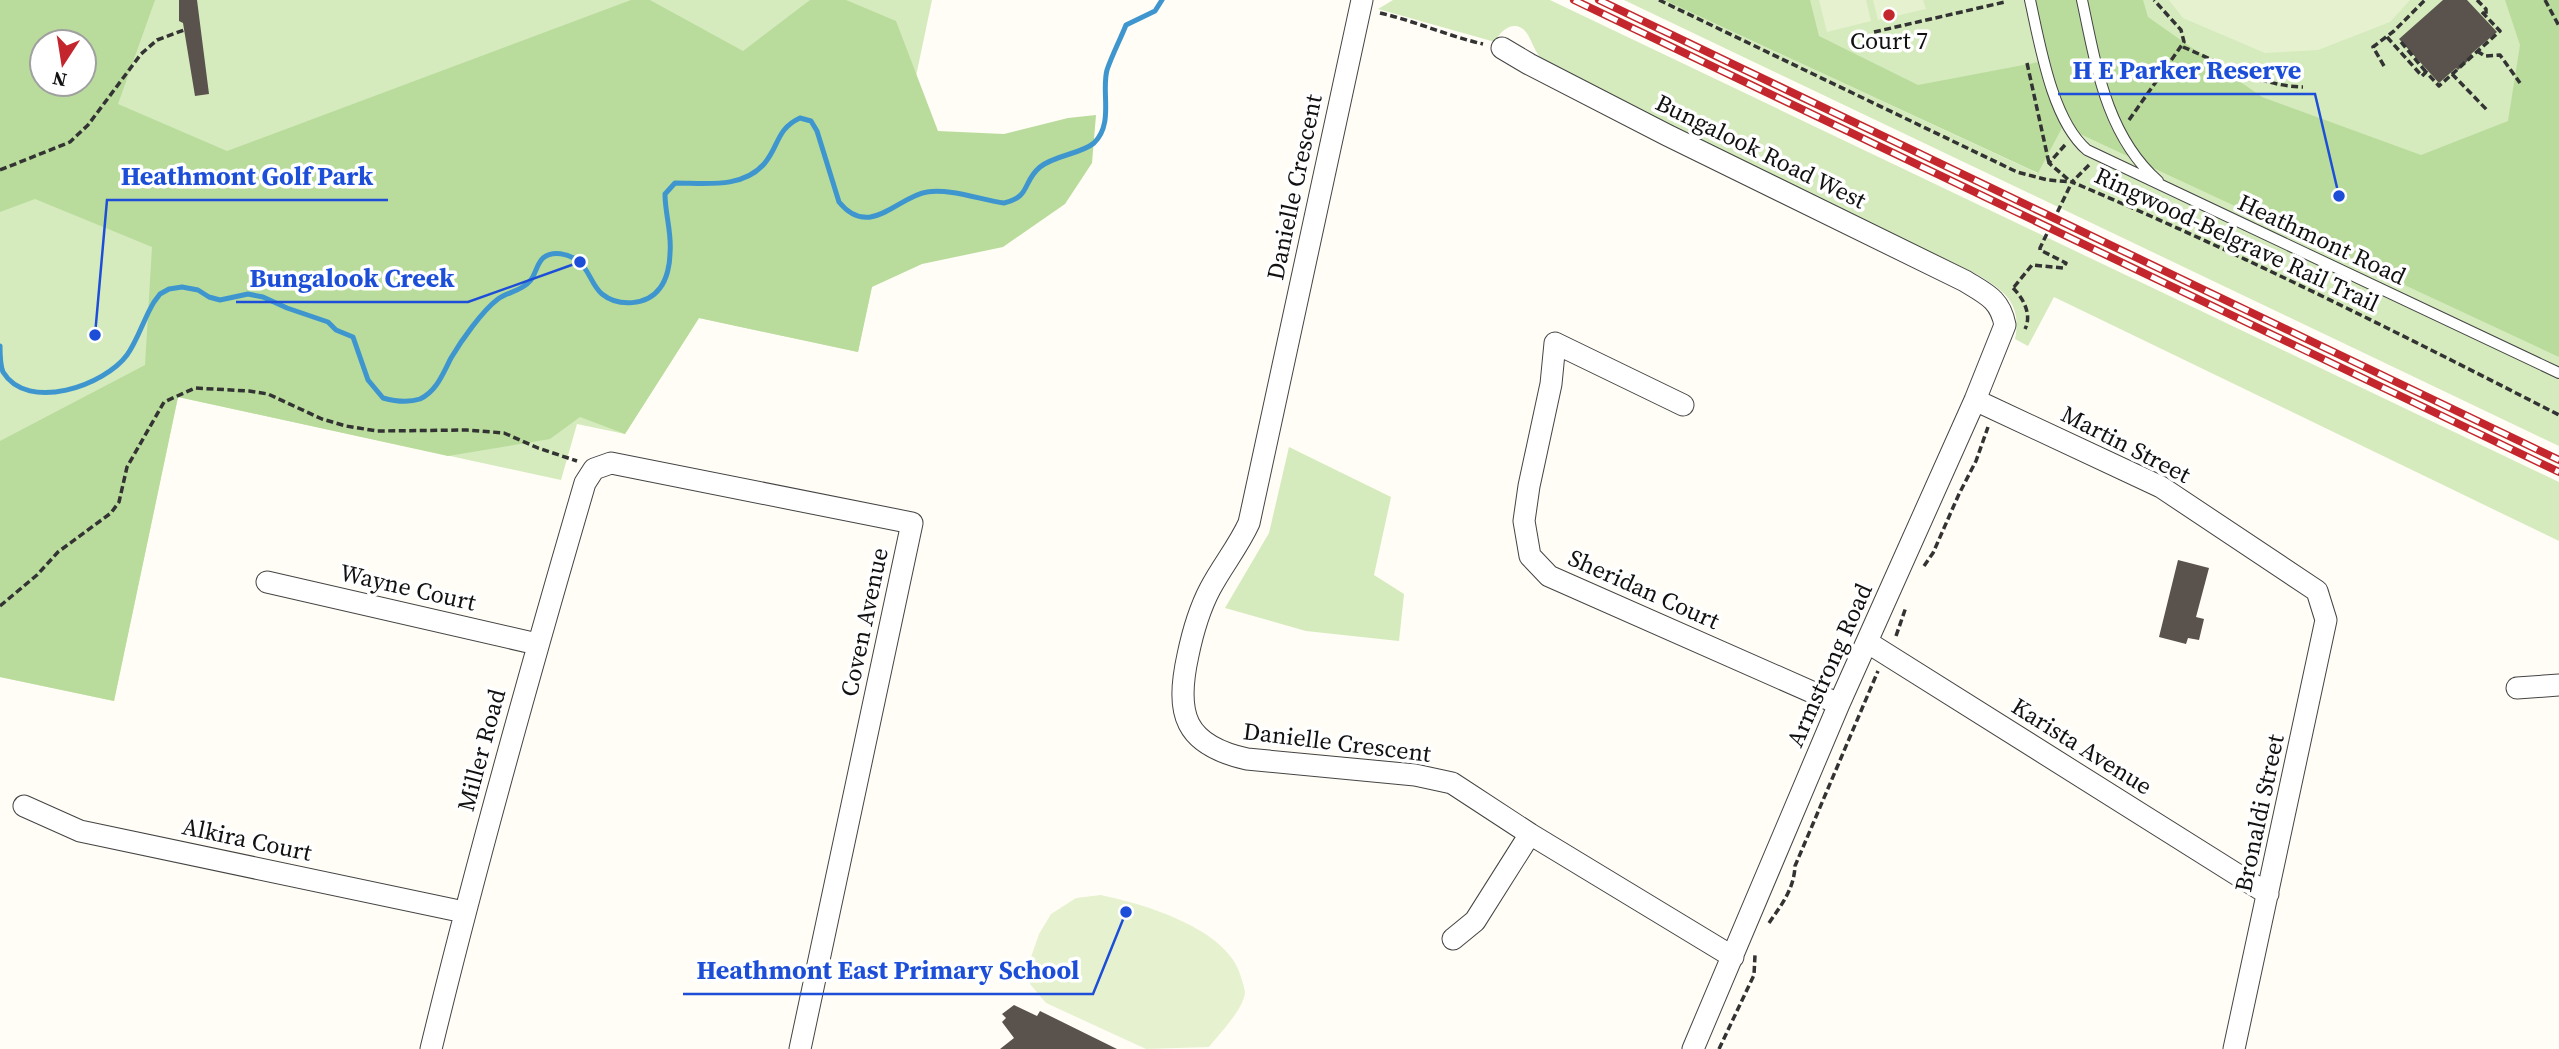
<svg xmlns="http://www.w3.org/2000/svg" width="2559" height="1049" font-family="'Source Serif 4',serif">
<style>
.green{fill:#d5ebbd;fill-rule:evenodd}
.forest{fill:#b9dc9c;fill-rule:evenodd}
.pitch{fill:#e6f2cf}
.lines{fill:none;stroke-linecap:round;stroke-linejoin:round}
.stream{stroke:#3f96cf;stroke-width:5}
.building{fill:#5a524d}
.service-casing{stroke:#444;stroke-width:12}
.minor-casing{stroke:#444;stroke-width:23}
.path{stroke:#333;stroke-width:3.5;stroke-dasharray:7 3.5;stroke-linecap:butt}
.service{stroke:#fff;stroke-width:10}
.minor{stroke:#fff;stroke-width:21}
.rail-casing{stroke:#c4262e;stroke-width:8}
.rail{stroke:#fff;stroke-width:5;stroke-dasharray:16;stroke-linecap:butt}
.poi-dot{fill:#c4262e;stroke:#fff;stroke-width:2.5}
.labels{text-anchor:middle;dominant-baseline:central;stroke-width:7;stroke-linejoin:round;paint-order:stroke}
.poi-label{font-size:24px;fill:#111;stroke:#fff}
.street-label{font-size:24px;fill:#111;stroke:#fff}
.leader{fill:none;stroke:#1d4ed8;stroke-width:2.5}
.callout-dot{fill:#1d4ed8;stroke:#fff;stroke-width:2.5}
.callout-label{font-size:26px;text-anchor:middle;font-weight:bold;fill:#1d4ed8;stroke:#fff;stroke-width:7;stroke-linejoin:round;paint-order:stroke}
</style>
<rect width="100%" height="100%" fill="#fffdf5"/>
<path class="green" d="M0,0H932L858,352L699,318L625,434L577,424L561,480L178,397L114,701L0,677ZM42,42H84V84H42Z
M1393,0H1550L2559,482V541L2054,297L2028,346L2015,339C2022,304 2005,291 1978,275L1550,68C1546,64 1542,60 1539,56C1534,49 1532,42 1528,35C1518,18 1501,28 1495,42L1378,9Z
M1624,0H1664L2037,173L2043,162L1677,0H2559V446Z
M1289,447L1391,497L1374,575L1404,594L1399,641L1306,631L1225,608L1269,533Z"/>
<path class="forest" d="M0,0H155L118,104L227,151L631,0H650L743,51L810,0H846L896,21L938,131L1004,134L1068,118L1096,115L1092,163L1065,204L1003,247L922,264L872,287L858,352L699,318L625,434L580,417L550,439L448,456L178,397L114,701L0,677V441L145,365L152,247L35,199L0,212ZM84,42V84H42V42Z
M1664,0H1810L1819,36L1918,85L2039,62L2030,0H2143L2148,17L2262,97L2421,155L2508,121L2520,45L2505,0H2559V357L2063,126L2038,173Z"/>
<path class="pitch" d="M1819,0H1866L1871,21L1827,32Z
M1873,0H1923L1926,9L1878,20Z
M2169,0H2410L2390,22L2318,50L2265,53L2183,18Z
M1101,895C1144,904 1229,929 1241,977C1242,981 1245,988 1245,993C1243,1010 1219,1034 1209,1047L1146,1049L1046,1003L1030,984V960L1039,934L1051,914L1076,898Z"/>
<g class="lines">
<path class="stream" d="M0,346C0,354 0,365 3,372C28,413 105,385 127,355C138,340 144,318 154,302L160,294L169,289L182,287L198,290L209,297L220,300L248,294L263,297L287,308L328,322L336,330L353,337L368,380L383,398C394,401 408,403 420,399C437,391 443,373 451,358C461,341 482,311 498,299C507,292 522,291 530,281C536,274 536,265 543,258C553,250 568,254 577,260C589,268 591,285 602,294C618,307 647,306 660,288C667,279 670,264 670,253C672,233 665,214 665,194L675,183C705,183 742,189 764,164C779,147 776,129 800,118L811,121L817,131L839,202C870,240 898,196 927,192C949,188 982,200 1004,203C1031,197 1022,182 1040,167C1055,155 1081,154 1094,143C1114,124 1101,92 1107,70C1112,55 1120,40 1126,25L1155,11L1162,0"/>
</g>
<path class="building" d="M179,0H197L209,94L195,96L183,23L179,21Z
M2443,0H2467L2497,32L2471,54L2473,56L2458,70L2456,68L2439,83L2399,39Z
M2178,560L2209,568L2196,617L2204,619L2199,640L2188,638L2186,644L2159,637Z
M1014,1005L1037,1016L1040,1011L1117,1049H1000L1014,1038L1002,1022L1006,1018L1002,1014Z"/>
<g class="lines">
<g class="service-casing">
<path id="service" d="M2030,0C2040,45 2052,120 2087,150L2559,373
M2082,0C2096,65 2106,135 2158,181"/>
</g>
<g class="minor-casing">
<path id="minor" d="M1362,0L1249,523C1238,547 1222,566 1210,589C1199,610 1193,631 1188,655C1175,714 1184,745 1247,759L1415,775L1452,783L1530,834L1733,957
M1502,48L1529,64L1667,135L1965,281C1986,294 2000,299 2005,325L1975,400L1839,704L1693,1049
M1975,400L2161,487L2317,591L2326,620L2234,1049
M1683,405L1555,343L1551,384L1529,486L1524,521L1530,556L1549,576L1839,704
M267,582L537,644
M1867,642L2268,894
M2517,688L2559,685
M24,806L80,831L464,912
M1453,939L1475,921L1530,834
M431,1049C477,859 530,671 585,483L594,469L611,463L912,523L800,1049"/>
</g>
<path class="path" d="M1659,0L2017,172L2048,180L2072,182
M2477,0L2486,9V15
M2545,0L2559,26
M1380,13C1415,21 1448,36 1483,44
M1874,32L2005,2V0
M2387,37L2422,76L2426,72L2439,86L2500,31L2480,10
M2401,42L2426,72
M2183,47C2221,63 2260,86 2303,87
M2477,51L2485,56L2500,55L2520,83
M2027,63L2049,163
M2384,66L2373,47L2394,31L2425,0
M2452,74L2487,110
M2129,120L2184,42L2181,30L2154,0
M2065,145L2049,163L2070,181
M2089,165L2072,182C2238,252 2399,333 2559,415
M0,170L70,142L88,125L141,54L157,40L184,30
M2014,287L2032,265L2063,268L2066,263L2040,250V248L2072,182
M2013,288C2024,299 2032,315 2025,329
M1924,566L1933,553L1959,494L1976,461L1988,427
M0,606L37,575L58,552L111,513L119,502L127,467L164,402L195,388L249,391L268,394L322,419L346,426L377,431L467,430L504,433L538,448L577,461
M1896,636L1906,607
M1769,923C1782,904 1794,889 1795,866L1878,671
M1719,1049L1754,975L1755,955"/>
<use href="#service" class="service"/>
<use href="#minor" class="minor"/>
<g class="rail-casing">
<path id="rail" d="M1574,0L2559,472
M1599,0L2559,460"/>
</g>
<use href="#rail" class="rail"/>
</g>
<circle class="poi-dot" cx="1889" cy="15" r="7"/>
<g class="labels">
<g class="poi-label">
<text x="1889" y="40">Court 7</text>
</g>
<g class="street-label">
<text transform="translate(1761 151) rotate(26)">Bungalook Road West</text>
<text transform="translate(1294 187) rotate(-78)">Danielle Crescent</text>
<text transform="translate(2237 239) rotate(25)">Ringwood-Belgrave Rail Trail</text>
<text transform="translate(2322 239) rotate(25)">Heathmont Road</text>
<text transform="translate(2126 444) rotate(27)">Martin Street</text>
<text transform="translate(408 587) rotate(13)">Wayne Court</text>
<text transform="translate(1644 589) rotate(24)">Sheridan Court</text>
<text transform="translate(864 622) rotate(-78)">Coven Avenue</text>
<text transform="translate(1829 665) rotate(-66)">Armstrong Road</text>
<text transform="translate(1337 742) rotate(7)">Danielle Crescent</text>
<text transform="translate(2082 746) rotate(32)">Karista Avenue</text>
<text transform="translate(481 750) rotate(-75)">Miller Road</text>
<text transform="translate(2259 813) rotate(-78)">Bronaldi Street</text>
<text transform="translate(247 839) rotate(12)">Alkira Court</text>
</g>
</g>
<path class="leader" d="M2339 196L2315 94H2058M95 335L107 200H388M580 262L468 302H236M1126 912L1093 994H683"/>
<g class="callout-dot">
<circle cx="2339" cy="196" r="7"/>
<circle cx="95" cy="335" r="7"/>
<circle cx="580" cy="262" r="7"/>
<circle cx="1126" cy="912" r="7"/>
</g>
<g class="callout-label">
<text x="2187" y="79">H E Parker Reserve</text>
<text x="247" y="185">Heathmont Golf Park</text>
<text x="352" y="287">Bungalook Creek</text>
<text x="888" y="979">Heathmont East Primary School</text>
</g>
<g transform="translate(63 63) rotate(192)"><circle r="33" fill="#ffffff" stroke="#a0a0a0" stroke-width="2"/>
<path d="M0-5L12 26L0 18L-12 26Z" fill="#c4262e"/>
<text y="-10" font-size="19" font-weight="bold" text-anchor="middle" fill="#111111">N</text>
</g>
</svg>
